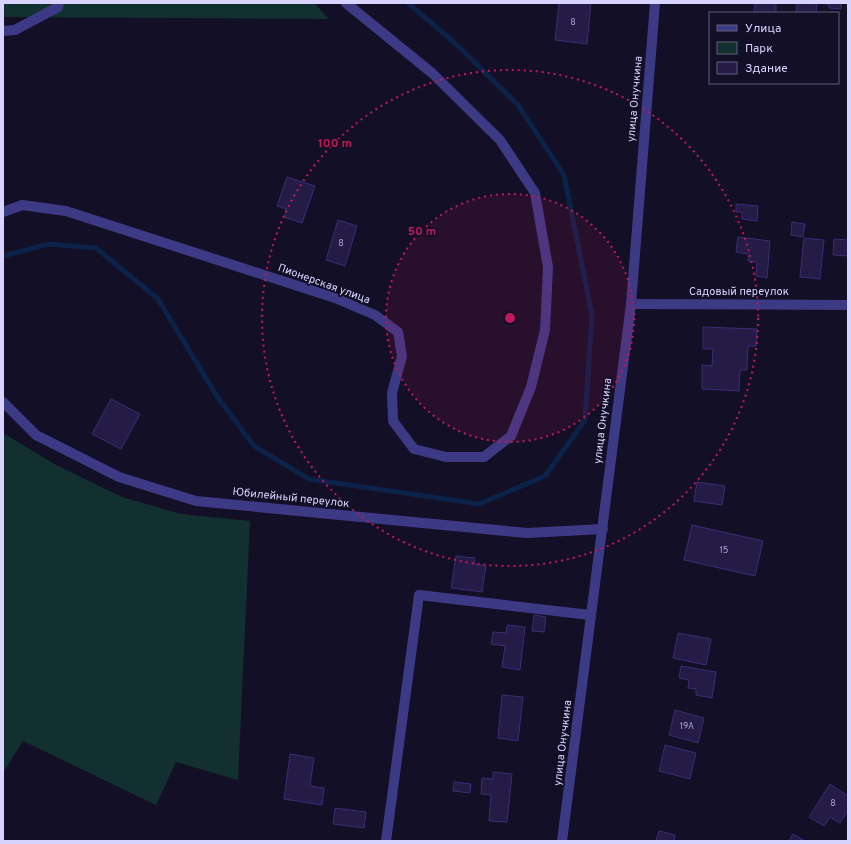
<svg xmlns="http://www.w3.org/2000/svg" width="851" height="844" font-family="Overpass,sans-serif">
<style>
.green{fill:#12302f}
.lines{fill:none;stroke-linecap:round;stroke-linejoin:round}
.stream{stroke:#0c2248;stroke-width:5}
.building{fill:#241b47;stroke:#3b2d73}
.minor{stroke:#3d3a85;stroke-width:10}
.tertiary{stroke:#3d3a85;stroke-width:10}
.ring{fill:none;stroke:#c2185b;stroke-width:2;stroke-dasharray:2 4}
.labels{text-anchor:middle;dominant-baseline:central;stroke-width:3.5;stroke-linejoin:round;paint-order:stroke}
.number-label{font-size:9px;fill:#aca6d1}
.street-label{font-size:11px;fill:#d9d4ff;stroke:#130f26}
.centre{fill:#c2185b;stroke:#130f26;stroke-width:2}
.ring-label{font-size:12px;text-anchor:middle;font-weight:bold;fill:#c2185b;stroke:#130f26;stroke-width:3.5;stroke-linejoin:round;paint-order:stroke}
</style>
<rect width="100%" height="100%" fill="#130f26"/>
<path class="green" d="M3,3H314L329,19L3,17Z
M3,433L56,465L122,497L181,514L250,521L238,780L176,762L156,805L23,741L3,773Z"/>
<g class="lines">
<path class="stream" d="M3,256L49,244L96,248L158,299L218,398L254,446L309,479L479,504L545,476L585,420L592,315L564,175L518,105L456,44L408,3"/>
</g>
<path class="building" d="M559,3H591L587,44L555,40Z
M755,3H776V13H754Z
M797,3L817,4L816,13H796Z
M841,3V9L829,8V4H825Z
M287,177L315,186L302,223L284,217L287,209L277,206Z
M736,204L758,206L757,221L742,219V212H736Z
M338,220L357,226L345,266L326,260Z
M792,222L805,224L803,237L791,235Z
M738,237L770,241L767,278L756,276L757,262L748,261V254L736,252Z
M804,238L824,240L820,279L800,277Z
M834,239L848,240V256L833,255Z
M703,327L757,329L756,346H748L747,370H740L739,391L702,389V365L712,366L713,349H703Z
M111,399L140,414L121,449L92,434Z
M697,482L725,486L722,505L694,501Z
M692,525L763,541L755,576L684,560Z
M456,556L475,558L474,564L486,566L482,592L451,588Z
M534,615L546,617L544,632L532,631Z
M507,625L525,627L520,670L502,667L505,646L491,644L493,632L506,633Z
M678,633L711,639L706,665L673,658Z
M681,666L716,672L712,698L696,695V689L688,688L689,680L679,678Z
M502,695L523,697L518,741L498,738Z
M675,710L704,718L698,743L669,735Z
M665,745L696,753L690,779L659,771Z
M290,754L314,758L310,786L324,788L322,805L284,799Z
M493,772L512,774L507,822L489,821L491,795L481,794L482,778L493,779Z
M454,782L471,784L470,793L453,791Z
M830,784L848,796V810L840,823L830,817L824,826L809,817Z
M335,808L366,812L364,828L333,824Z
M659,831L675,835L674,841H656Z
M793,834L805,841H789Z"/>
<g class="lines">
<path class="minor" d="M3,31L15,30L58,7L59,3
M3,212L22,205L66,211L335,298L375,315L398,332L402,356L392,393L393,421L414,449L446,457H484L511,436L531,387L545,330L548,267L535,193L500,140L432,73L346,3
M631,304L848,305
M3,402L36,435L119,477L196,501L527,533L603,529
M386,841L419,595L590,615"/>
<path class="tertiary" d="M562,841L631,304L655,3"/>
</g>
<circle cx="510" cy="318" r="124" fill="#c2185b" fill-opacity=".12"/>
<g class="ring">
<circle cx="510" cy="318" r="124"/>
<circle cx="510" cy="318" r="248"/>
</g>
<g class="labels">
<g class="number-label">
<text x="573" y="22">8</text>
<text x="341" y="243">8</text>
<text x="724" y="550">15</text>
<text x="687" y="726">19А</text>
<text x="833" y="803">8</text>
</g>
<g class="street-label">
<text transform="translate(635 99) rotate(-85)">улица Онучкина</text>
<text transform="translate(324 284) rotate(20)">Пионерская улица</text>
<text x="739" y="292">Садовый переулок</text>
<text transform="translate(603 421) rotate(-83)">улица Онучкина</text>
<text transform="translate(291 498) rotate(6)">Юбилейный переулок</text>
<text transform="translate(563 743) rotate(-83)">улица Онучкина</text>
</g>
</g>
<circle cx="510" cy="318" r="6" class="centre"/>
<g class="ring-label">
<text x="335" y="147">100 m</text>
<text x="422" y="235">50 m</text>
</g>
<rect width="851" height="844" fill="none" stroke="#d9d4ff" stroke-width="8"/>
<rect x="709" y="12" width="130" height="72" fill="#130f26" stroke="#625e7d"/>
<rect x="717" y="25" width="20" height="6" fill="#3d3a85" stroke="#625e7d"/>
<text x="745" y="32" font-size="12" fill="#d9d4ff">Улица</text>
<rect x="717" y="42" width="20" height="12" fill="#12302f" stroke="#625e7d"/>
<text x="745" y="52" font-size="12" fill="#d9d4ff">Парк</text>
<rect x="717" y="62" width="20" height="12" fill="#241b47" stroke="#625e7d"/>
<text x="745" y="72" font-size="12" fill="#d9d4ff">Здание</text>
</svg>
